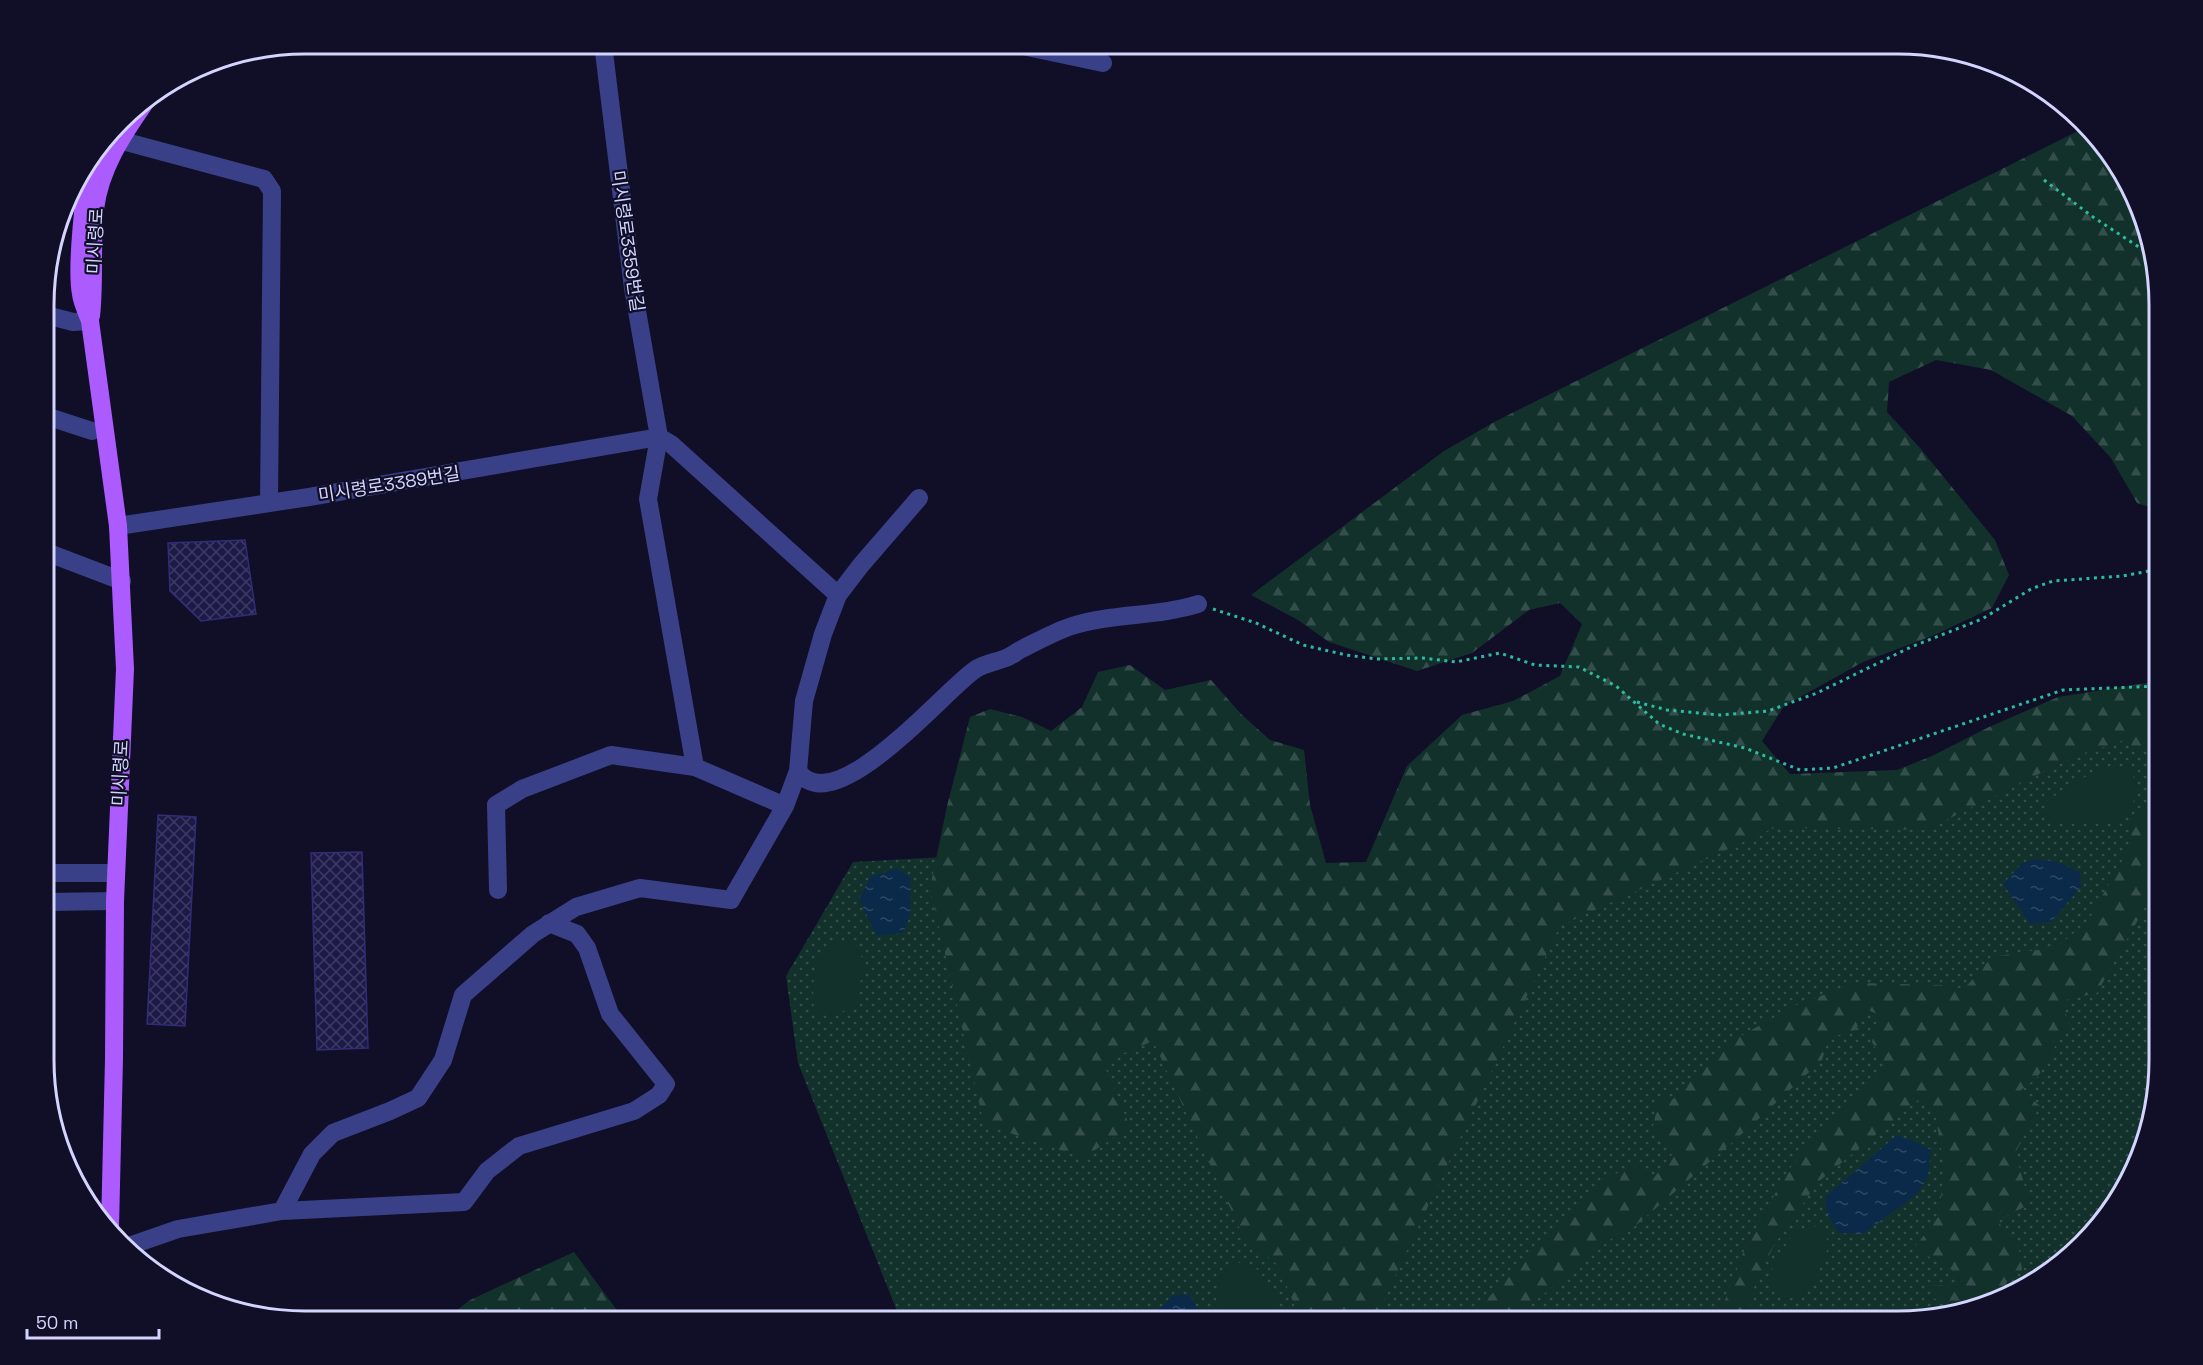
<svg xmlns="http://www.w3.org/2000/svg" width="2203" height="1365" font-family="'Space Grotesk','Noto Sans KR',sans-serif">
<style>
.grass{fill:url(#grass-dots)}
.forest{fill:url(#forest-firs)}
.garden{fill:#12312b}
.water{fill:url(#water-ripples)}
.building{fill:url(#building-cross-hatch);stroke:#302c75;stroke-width:1.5}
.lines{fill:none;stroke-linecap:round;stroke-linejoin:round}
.path{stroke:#2cbb9f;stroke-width:3;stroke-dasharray:3 4.5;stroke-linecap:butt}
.minor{stroke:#394087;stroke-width:18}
.major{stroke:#ac5bff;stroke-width:18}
.labels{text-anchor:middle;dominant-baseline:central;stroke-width:4.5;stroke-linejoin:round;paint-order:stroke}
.street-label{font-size:18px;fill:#d4d5ff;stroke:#100f27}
.rim{fill:none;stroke:#d4d5ff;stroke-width:3}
</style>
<defs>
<pattern id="grass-dots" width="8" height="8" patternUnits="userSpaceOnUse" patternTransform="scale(1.5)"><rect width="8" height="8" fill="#12312b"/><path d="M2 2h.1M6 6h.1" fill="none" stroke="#344e4b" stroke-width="1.8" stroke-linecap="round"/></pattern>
<pattern id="forest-firs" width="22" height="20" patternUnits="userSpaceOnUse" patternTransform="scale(1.5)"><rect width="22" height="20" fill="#12312b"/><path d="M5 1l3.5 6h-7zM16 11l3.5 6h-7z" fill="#344e4b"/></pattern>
<pattern id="water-ripples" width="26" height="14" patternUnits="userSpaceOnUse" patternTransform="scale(1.5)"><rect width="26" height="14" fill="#0b2a49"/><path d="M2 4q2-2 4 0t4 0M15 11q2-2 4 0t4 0" fill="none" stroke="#2e4864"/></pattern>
<pattern id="building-cross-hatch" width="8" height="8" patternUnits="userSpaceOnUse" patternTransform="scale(1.5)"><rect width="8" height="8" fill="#1d1a48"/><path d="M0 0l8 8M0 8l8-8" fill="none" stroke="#3d3a63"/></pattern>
</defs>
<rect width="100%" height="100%" fill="#100f27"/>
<path class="grass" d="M2127,723L2159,729V1076L2146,1143L2116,1205L2028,1287L1914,1321H1343L1538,921L1765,814Z
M962,856L1111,944L1322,1321H901L798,1063L786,976L853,862Z"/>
<path class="forest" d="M2082,129L2124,174L2159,289V510L2137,503L2111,458L2072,416L1991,370L1936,360L1889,382L1887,412L1920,448L1995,540L2009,575L1992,608L1932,636L1863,662L1784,706L1762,741L1790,774L1897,770L1932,756L1989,727L2058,697L2159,681V757L2121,741L2067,760L1926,830L1774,828L1560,926L1374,1321H1301L1278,1265L1244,1238L1153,1041L1103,1062L1130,1127L1083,1158L984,1124L930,888L947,806L970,717L990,709L1022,717L1051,731L1082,707L1098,672L1130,665L1165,690L1211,680L1241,714L1270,740L1304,750L1310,805L1326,863L1366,862L1407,766L1462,715L1513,701L1560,676L1582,624L1560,603L1529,610L1472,653L1417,671L1329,642L1298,620L1251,595L1444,451L1496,421Z
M2159,801V888L2153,893L2097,993L2061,1001L2069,1022L2037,1078L2021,1090L2040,1106L2015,1153L2030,1204L1997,1221L2018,1243L2022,1270L2006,1283L2011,1292L1958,1308L1933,1298L1931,1286L1956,1284L1952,1270L1914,1248L1939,1216L1944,1168L1935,1112L1923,1096L1818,1182L1774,1245L1752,1292L1748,1321H1717L1745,1248L1787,1172L1830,1118L1886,1067L1872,1042L1879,1015L1868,1010L1854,1032L1829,1037L1822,1060L1750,1127L1627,1233V1226L1511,1321H1466L1597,1184L1634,1164L1653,1179L1673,1153L1653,1126L1659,1100L1673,1099L1730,1042L1798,1004L1857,983L1945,985L1964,989L1992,957L2057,947L2088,921L2130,847V822L2139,809L2153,810Z
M574,1252L625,1321H443L470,1300Z"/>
<path class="garden" d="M2103,766L2133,767L2135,798L2125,819L2105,824L2045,821L2048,800Z
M852,942L864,961L857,1002L836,1016L814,1013L813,986L816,965L832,943Z
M1812,1225L1826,1231L1828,1249L1819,1264L1815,1281L1804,1296C1784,1300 1778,1300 1767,1282L1778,1256L1795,1232Z
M1237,1262L1256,1268L1274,1291L1285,1319L1276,1321H1228L1215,1296L1221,1276Z"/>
<path class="water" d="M2035,859L2058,862L2080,872L2081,887L2051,922L2030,924L2003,884L2022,863Z
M897,868L911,878L910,916L903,933L877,936L859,899L870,877Z
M1897,1135L1916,1142L1931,1150L1928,1177L1917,1194L1863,1234L1839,1233L1826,1212V1196Z
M1173,1295H1190L1204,1321H1153L1152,1317Z"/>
<path class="building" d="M245,540L256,614L201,621L170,591L168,543Z
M158,815L196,817L185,1026L147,1024Z
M362,852L368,1048L317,1050L311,853Z"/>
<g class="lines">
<path class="path" d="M2044,180L2093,217L2148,253
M1213,609L1256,623L1303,645L1346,655L1377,659L1423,658L1456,662L1500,653L1535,665L1579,667L1616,686L1659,724L1683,734L1745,748L1800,770L1833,768L2063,690L2159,686
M1637,702L1667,710L1720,715L1768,711L1817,693L1911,647L1982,619L2031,589L2053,581L2123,576L2159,569"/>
<path class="minor" d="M1014,44L1103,63
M119,140L264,179L272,191L269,503
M46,315L73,322L90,321
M46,416L92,431
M659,437L671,444L838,595
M118,526L309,497L659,437
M46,552L122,581
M798,771C834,824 945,689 976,669C986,663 996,662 1006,658C1012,656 1017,651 1022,649C1038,641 1056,631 1072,626C1113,613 1157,617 1198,604
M785,806L798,771L804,701L823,634L838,595L861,565L919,498
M46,873H116
M498,890L496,805L522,789L611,755L695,767L648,499L659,437L633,288L603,44
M46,902L115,901
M282,1211L464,1202L487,1171L519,1146L634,1111L659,1095L666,1084L610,1014L587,948L577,934L549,923
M129,1246L178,1229L282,1211L312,1154L333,1133L390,1111L418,1098L443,1060L463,995L533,934L576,907L640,888L731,900L785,806L695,767"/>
<path class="major" d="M91,163C84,190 76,268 81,294C82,303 87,312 90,321L118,526L125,669L115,901L114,1059L110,1227
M91,316C95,281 91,245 95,209C100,168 123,134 146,101"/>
</g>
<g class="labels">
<g class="street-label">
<text transform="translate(95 241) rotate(-87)">미시령로</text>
<text transform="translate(628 241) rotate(82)">미시령로3359번길</text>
<text transform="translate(389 484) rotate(-9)">미시령로3389번길</text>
<text transform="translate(120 773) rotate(-87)">미시령로</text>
</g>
</g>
<path d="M0 0H2203V1365H0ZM305 54H1898A251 251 0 0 1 2149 305V1060A251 251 0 0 1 1898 1311H305A251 251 0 0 1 54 1060V305A251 251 0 0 1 305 54Z" fill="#100f27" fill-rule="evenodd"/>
<path class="rim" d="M305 54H1898A251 251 0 0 1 2149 305V1060A251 251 0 0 1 1898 1311H305A251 251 0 0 1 54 1060V305A251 251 0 0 1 305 54Z"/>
<path d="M27 1329v9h132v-9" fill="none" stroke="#d4d5ff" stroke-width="3"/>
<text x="36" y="1329" font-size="18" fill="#d4d5ff" stroke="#100f27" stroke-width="4.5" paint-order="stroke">50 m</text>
</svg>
